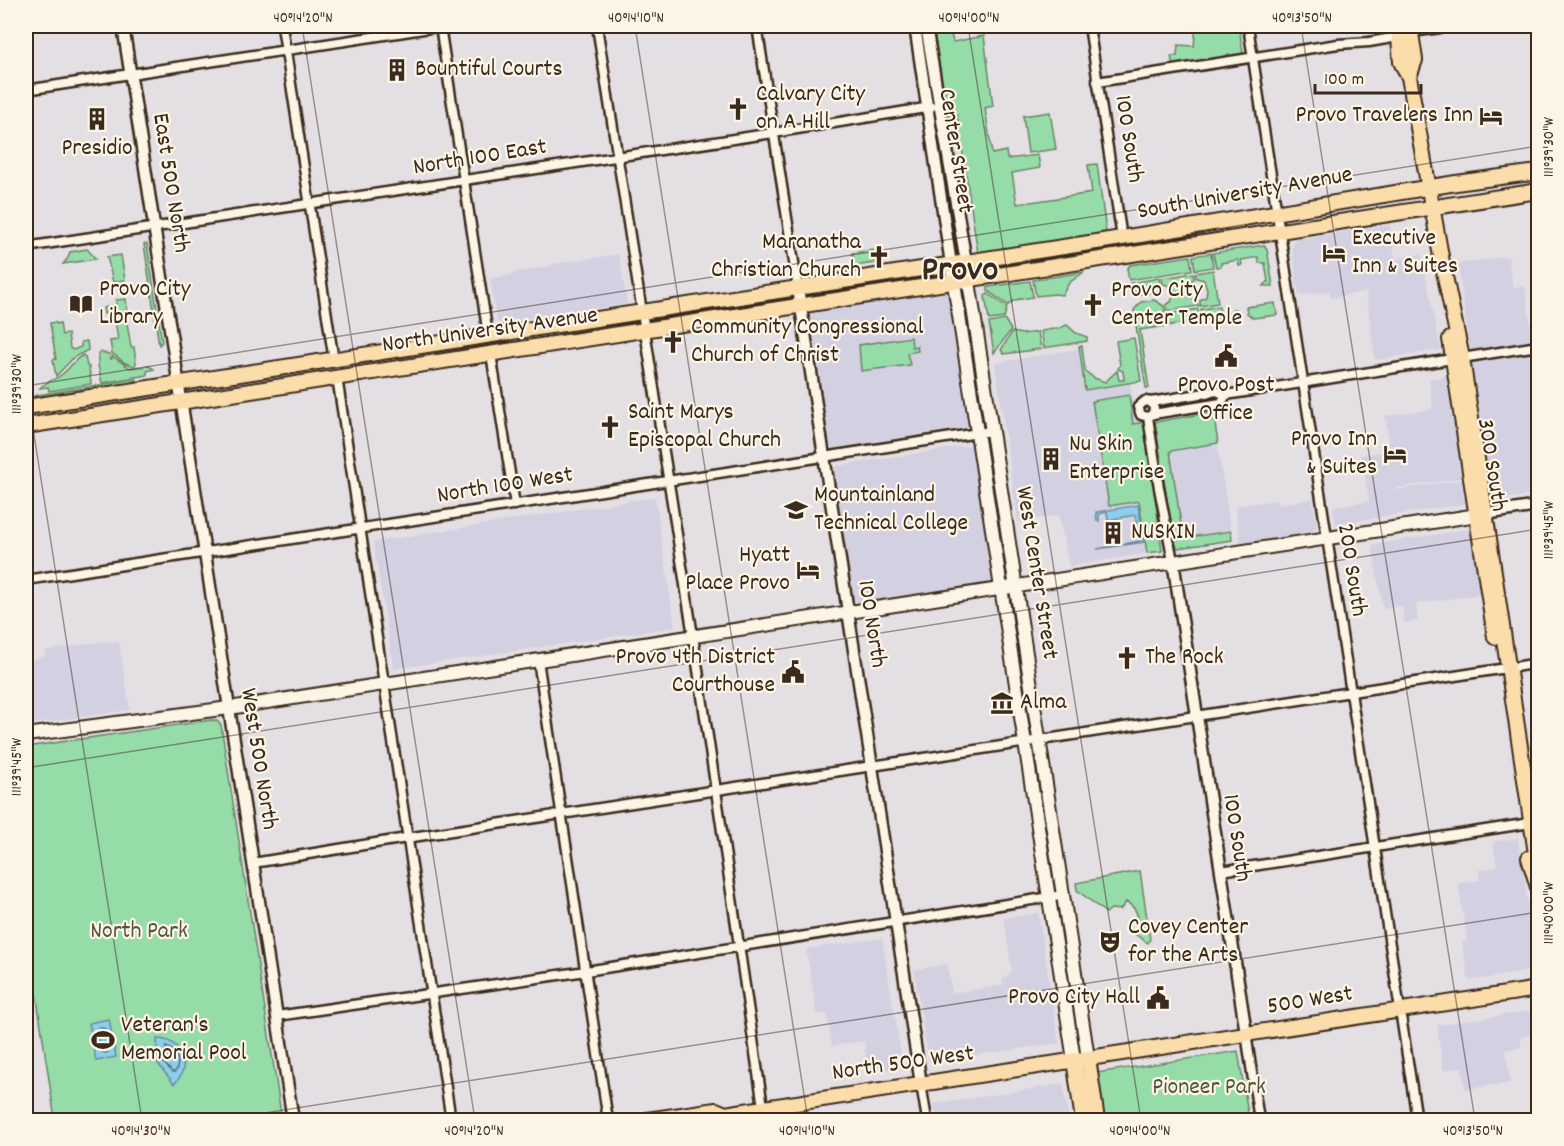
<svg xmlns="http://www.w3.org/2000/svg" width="1564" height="1146" font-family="Dekko,sans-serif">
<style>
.built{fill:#d3d0e1}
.green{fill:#96dca9;stroke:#688364;stroke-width:1.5}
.water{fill:#8bceed;stroke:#6b8c9a;stroke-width:1.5}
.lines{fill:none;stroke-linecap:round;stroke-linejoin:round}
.shore{stroke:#5b6c71;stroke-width:1.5}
.minor-casing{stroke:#3b2a1e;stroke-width:13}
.tertiary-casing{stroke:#3b2a1e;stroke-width:15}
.secondary-casing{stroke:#3b2a1e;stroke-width:16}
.primary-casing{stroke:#3b2a1e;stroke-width:18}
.trunk-casing{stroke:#3b2a1e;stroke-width:18}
.minor{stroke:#fcf5e5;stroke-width:8}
.tertiary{stroke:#fcf5e5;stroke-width:10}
.secondary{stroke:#fcf5e5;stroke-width:12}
.primary{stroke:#fbddab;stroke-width:14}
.trunk{stroke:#fbddab;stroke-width:14}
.ticks{fill:none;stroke:#3b2a1e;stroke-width:1.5;stroke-opacity:0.45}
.labels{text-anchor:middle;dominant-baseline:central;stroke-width:4.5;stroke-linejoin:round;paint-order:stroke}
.poi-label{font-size:24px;fill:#3b2a1e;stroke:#fcf5e5;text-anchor:start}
.street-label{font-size:24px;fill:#3b2a1e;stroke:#fcf5e5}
.park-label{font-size:24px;fill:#525641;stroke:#fcf5e5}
.town-label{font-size:36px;font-weight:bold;fill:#3b2a1e;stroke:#fcf5e5}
.neatline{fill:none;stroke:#3b2a1e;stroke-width:2}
.ticks-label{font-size:15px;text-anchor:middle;fill:#3b2a1e}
</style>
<rect width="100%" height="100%" fill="#e4dfe3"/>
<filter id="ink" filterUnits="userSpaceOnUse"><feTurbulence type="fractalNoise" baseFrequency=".0167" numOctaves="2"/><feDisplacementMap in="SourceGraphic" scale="12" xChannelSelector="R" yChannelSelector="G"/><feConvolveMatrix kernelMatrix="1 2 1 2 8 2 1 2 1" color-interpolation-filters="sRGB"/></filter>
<g filter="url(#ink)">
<path class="built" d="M1390,225L1395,259L1421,254L1441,350L1375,360L1366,292L1331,298L1330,291L1299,296L1292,247L1295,239Z
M619,254L627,304L497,323L490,279L515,274L516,272L552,266L553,264Z
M1508,256L1513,288L1525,286L1533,340L1538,339V494L1491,501L1458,264Z
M948,283L972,422L968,427L833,448L829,446L811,313L814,309Z
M1078,349L1085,389L1130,383L1137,420L1212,407L1232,540L1069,566L1059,515L1018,522L995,363Z
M1446,376L1461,478L1396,488V490L1461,480L1465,504L1336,524L1333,507L1369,501L1361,455L1390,451L1385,416L1433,409L1429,379Z
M972,445L976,449L985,515L993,577L990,582L858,602L853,599L833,469L836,466Z
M655,497L675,627L394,669L373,542Z
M1312,499L1317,526L1312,533L1241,544L1235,506L1278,500L1279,504Z
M1470,529L1480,594L1416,604L1418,621L1404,623L1402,606L1383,609L1372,545Z
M103,641L119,642L130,710L26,725V660L45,657V651Z
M1518,838L1538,970L1469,981L1462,942L1467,940L1458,883L1480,880L1479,870L1497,867L1493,842Z
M1038,913L1059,1043L929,1062L914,970L947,964L952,993L1003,985L1002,980L1012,971L1004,918Z
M882,938L903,1067L868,1072L864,1041L832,1046L827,1013L817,1014L806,949Z
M1538,1010V1034L1521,1037V1047L1506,1050L1510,1083L1465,1089L1462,1067L1443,1070L1437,1025Z
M1063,1084L1069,1120H937L934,1104Z"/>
<path class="green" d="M933,26H949L953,42L984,36L993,106L985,108L992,154L1006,151L1007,159L1038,155L1040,168L1012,173L1017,204L1092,193L1088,165L1097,164L1106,232L978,254L957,115L947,117Z
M1196,26H1239L1243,54L1173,66L1171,56H1177L1178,45L1194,46Z
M1050,112L1056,149L1028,153L1023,116Z
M144,244H147L162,342L159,345Z
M1264,245L1267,249L1273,286H1263L1268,282L1265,263H1259L1258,257L1241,260L1242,265L1239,266L1238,260L1221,263V266L1216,267L1213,253Z
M87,249L96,259L63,264L68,258L70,252Z
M873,250L875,263L854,266L852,253Z
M1211,253L1213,267L1195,270L1193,256Z
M121,255L125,280L113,282L107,257Z
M1190,256L1192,270L1129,280L1127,269L1130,265Z
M1213,270L1218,303L1200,306V300L1206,297L1207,289L1204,280L1196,278L1195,273Z
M1084,272L1069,283L1062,295L1055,294L1036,296L1033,280Z
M1193,273L1194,279L1188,283L1186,290L1173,292L1170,286L1163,284L1162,278Z
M1159,278L1160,284L1155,288L1153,292L1139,294L1131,289L1130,283Z
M1030,281L1033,297L1015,300L1008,305L988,291V287Z
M1186,292L1190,298L1197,301L1198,306L1167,311L1166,305L1171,302L1174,294Z
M988,294L1007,307L1004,318L989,320L985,296Z
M126,299L127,310L125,311L131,347H134L136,364L134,366L125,363L112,353L110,341L118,340L114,313L104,314L103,308L116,305V300Z
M1154,300L1164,306L1165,312L1135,316L1134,310L1141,302Z
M1275,303L1277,315L1253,318L1247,313L1246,307Z
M1219,306L1220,314L1228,312V314L1233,313V309H1235L1236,315L1140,330L1149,388H1146L1135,319L1198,309L1199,315L1189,317L1190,321L1202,317L1201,309Z
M1005,320L1011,330L994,353L989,323Z
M55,322L56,324L60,323L62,335L68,334L70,348L73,350L81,347V342L87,341L88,350L74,357L56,376L53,360L56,359L50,323Z
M1067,325L1076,333L1087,337V341L1044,348L1041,331L1060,328Z
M1012,332L1022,334L1038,332L1041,349L1004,354L1001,350Z
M911,337L912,347L917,346L918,351L907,353L910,365L861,371L859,345Z
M1134,338L1141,381L1085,390L1079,346H1082L1085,371L1094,378L1105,382L1117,371L1119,380H1124L1123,371L1118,369L1120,365L1116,341Z
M101,352L109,354L110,359H112V356L130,368L149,366L154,369L147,371V375L102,383L98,365V354Z
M83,355L85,357L87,366L89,367L91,384L49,391L48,387L40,388C46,381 54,381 61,375C70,369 73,360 83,355Z
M136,379L137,381L132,382V386L30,398L37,395Z
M1129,395L1133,424L1144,422L1150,457L1162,551L1147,553L1139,501L1109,506L1092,401Z
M1213,412L1218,443L1170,451L1183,538L1231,531L1232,540L1178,548L1174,544L1155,422Z
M212,720L217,721L221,725L282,1120H57L56,1113H54L32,966L26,967V747Z
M1140,871L1150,939L1148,943L1136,935C1140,922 1140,909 1126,902L1120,910L1111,909L1106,913L1077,890L1076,883Z
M1238,1051L1249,1120H1104L1096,1073Z"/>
<path class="water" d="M1138,505L1144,542L1097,549L1140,541L1135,515L1108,520L1107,512L1099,514V521H1097L1096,512Z
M109,1019L116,1057L96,1061L89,1023Z
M157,1039C183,1039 192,1068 174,1084L158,1064Z"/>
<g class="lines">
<path class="shore" d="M99,1027L105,1029L109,1050L106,1053L100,1051L97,1031Z
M166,1047C177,1050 181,1063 175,1072H172L163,1062Z"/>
<g class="minor-casing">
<path id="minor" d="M282,26L334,361
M440,26L488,335
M597,26L693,636L765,1120
M757,26L798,288
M1089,26L1122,238
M1248,26L1417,1120
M1411,32L1455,26
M1097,82L1338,44L1369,42L1398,37
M26,90L443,26
M26,247L773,133L931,107
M491,354L515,505
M1462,358L1538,346
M337,377L451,1120
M1226,395L1452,359
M1151,402L1154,408L1153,414L1148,417L1141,415L1138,407L1145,401L1151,402L1217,391L1226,395
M1153,414L1221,403L1226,395
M1148,417L1159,488L1173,561
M26,580L991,431
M538,660L608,1120
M1509,668L1538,663
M253,863L419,836L1500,669
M1221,871L1524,824
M277,1016L586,971L1063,895
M1246,1033L1259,1120
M921,1084L927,1120"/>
</g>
<g class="tertiary-casing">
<path id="tertiary" d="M123,26L293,1120
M915,26L951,264
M926,26L966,262
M798,288L921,1084
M1485,514L1538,506
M1173,561L1246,1033"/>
</g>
<g class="secondary-casing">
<path id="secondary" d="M966,262L1088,1058
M951,264L1074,1060
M26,735L229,708L1484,514"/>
</g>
<g class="primary-casing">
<path id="primary" d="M1398,26L1401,62L1409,77L1442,262L1462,358L1538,867
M1409,77L1415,60L1410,26
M1450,339L1495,637
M1529,858L1538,887
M1088,1058L1097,1120
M1074,1060L1083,1120
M647,1120L716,1110L725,1114L1538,989"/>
</g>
<g class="trunk-casing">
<path id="trunk" d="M26,407L1122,238L1456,183L1538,172
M26,426L1538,191"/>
</g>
<use href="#minor" class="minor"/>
<use href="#tertiary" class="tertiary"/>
<use href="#secondary" class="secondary"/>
<use href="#primary" class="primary"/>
<use href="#trunk" class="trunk"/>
</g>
</g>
<path class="ticks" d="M302,26L475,1120M635,26L808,1120M968,26L1141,1120M1301,26L1475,1120M26,384L142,1120M26,386L1538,146M26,768L1538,529M221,1120L1538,912"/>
<defs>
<g id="building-bare" transform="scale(1.8)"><path d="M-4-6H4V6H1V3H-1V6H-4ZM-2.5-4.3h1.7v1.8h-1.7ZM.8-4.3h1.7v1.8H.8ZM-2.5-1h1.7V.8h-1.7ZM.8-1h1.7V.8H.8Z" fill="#3b2a1e" stroke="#fcf5e5" stroke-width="2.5" paint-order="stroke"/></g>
<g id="church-bare" transform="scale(1.8)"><path d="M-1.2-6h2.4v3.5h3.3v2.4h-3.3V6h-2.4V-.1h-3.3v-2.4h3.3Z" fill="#3b2a1e" stroke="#fcf5e5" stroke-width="2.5" paint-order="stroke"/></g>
<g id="hotel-bare" transform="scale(1.8)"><path d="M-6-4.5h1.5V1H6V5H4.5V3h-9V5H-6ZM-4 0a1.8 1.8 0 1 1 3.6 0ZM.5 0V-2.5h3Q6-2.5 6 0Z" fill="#3b2a1e" stroke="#fcf5e5" stroke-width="2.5" paint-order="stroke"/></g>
<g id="library-bare" transform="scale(1.8)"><path d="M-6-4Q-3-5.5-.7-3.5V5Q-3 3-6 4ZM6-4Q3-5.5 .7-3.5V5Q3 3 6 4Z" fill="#3b2a1e" stroke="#fcf5e5" stroke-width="2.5" paint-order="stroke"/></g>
<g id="civic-bare" transform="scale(1.8)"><path d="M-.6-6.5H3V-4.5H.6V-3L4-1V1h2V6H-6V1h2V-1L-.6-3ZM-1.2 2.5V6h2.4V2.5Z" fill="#3b2a1e" stroke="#fcf5e5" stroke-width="2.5" paint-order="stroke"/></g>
<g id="school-bare" transform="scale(1.8)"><path d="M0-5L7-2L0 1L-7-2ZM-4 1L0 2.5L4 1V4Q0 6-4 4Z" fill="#3b2a1e" stroke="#fcf5e5" stroke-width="2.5" paint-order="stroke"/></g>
<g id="museum-bare" transform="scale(1.8)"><path d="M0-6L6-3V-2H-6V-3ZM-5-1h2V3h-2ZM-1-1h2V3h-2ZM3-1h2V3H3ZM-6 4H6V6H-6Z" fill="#3b2a1e" stroke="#fcf5e5" stroke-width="2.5" paint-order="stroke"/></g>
<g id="theatre-bare" transform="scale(1.8)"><path d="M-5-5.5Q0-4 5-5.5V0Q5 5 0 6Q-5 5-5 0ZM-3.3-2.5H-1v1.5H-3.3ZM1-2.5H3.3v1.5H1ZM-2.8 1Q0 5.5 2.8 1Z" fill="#3b2a1e" stroke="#fcf5e5" stroke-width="2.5" paint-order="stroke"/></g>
<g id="stadium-bare" transform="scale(1.8)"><path d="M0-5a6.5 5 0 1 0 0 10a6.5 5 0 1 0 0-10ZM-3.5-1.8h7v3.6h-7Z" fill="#3b2a1e" stroke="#fcf5e5" stroke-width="2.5" paint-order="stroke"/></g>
</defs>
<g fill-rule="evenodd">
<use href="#building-bare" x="397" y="70"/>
<use href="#church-bare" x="738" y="109"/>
<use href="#hotel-bare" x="1491" y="116"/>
<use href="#building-bare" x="97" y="119"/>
<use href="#hotel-bare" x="1334" y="253"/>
<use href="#church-bare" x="879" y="257"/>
<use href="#library-bare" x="81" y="304"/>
<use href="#church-bare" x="1093" y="305"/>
<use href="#church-bare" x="673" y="342"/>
<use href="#civic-bare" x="1226" y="356"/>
<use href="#church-bare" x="610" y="427"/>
<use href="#hotel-bare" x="1395" y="454"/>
<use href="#building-bare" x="1051" y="459"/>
<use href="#school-bare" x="796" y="510"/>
<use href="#building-bare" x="1113" y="533"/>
<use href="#hotel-bare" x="808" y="570"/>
<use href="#church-bare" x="1127" y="658"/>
<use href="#civic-bare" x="793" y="672"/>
<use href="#museum-bare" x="1002" y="703"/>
<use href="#theatre-bare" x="1110" y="942"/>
<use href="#civic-bare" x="1158" y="998"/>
<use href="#stadium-bare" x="103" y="1040"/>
</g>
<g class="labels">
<g class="poi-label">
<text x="415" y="70">Bountiful Courts</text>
<text x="756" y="95">Calvary City<tspan x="756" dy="28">on A Hill</tspan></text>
<text x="1473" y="116" text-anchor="end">Provo Travelers Inn</text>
<text x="97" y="149" text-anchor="middle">Presidio</text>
<text x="1352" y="239">Executive<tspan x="1352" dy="28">Inn &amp; Suites</tspan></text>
<text x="861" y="243" text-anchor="end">Maranatha<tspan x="861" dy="28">Christian Church</tspan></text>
<text x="99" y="290">Provo City<tspan x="99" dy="28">Library</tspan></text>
<text x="1111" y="291">Provo City<tspan x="1111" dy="28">Center Temple</tspan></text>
<text x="691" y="328">Community Congressional<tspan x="691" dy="28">Church of Christ</tspan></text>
<text x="1226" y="386" text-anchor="middle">Provo Post<tspan x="1226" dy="28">Office</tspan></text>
<text x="628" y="413">Saint Marys<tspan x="628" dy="28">Episcopal Church</tspan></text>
<text x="1377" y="440" text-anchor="end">Provo Inn<tspan x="1377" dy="28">&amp; Suites</tspan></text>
<text x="1069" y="445">Nu Skin<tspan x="1069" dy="28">Enterprise</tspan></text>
<text x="814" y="496">Mountainland<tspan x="814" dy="28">Technical College</tspan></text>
<text x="1131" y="533">NUSKIN</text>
<text x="790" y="556" text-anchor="end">Hyatt<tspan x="790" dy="28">Place Provo</tspan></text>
<text x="775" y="658" text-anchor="end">Provo 4th District<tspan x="775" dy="28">Courthouse</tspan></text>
<text x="1145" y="658">The Rock</text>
<text x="1020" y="703">Alma</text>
<text x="1128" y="928">Covey Center<tspan x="1128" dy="28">for the Arts</tspan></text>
<text x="1140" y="998" text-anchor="end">Provo City Hall</text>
<text x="121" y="1026">Veteran's<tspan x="121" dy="28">Memorial Pool</tspan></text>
</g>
<g class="street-label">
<text transform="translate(1128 139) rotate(81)">100 South</text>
<text transform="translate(955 151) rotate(81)">Center Street</text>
<text transform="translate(480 158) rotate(-9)">North 100 East</text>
<text transform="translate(170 183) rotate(81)">East 500 North</text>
<text transform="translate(1245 194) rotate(-10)">South University Avenue</text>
<text transform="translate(490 331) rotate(-8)">North University Avenue</text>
<text transform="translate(1491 465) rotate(81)">300 South</text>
<text transform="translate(505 486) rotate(-9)">North 100 West</text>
<text transform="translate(1351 570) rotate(81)">200 South</text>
<text transform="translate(1036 573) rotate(81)">West Center Street</text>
<text transform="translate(871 624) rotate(81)">100 North</text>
<text transform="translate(258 759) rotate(81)">West 500 North</text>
<text transform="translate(1236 838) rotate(81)">100 South</text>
<text transform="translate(1310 1001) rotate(-9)">500 West</text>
<text transform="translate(903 1064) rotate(-8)">North 500 West</text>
</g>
<g class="park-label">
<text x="139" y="932">North Park</text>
<text x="1209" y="1088">Pioneer Park</text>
</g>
<g class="town-label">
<text x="960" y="272">Provo</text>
</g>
</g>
<rect width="1564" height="1146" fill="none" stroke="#fcf5e5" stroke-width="66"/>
<path d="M1315 84v9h106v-9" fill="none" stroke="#3b2a1e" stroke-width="3"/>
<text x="1324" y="84" font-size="18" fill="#3b2a1e" stroke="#fcf5e5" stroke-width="4.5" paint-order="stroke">100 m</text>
<rect x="33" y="33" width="1498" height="1080" class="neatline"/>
<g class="ticks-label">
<text x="303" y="22">40°14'20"N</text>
<text x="636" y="22">40°14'10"N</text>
<text x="969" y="22">40°14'00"N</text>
<text x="1302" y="22">40°13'50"N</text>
<text transform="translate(1548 147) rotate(-90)" y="5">111°39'30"W</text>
<text transform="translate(16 384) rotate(-90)" y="5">111°39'30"W</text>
<text transform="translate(1548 530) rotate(-90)" y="5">111°39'45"W</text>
<text transform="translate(16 767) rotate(-90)" y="5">111°39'45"W</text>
<text transform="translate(1548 913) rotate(-90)" y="5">111°40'00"W</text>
<text x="141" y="1135">40°14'30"N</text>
<text x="474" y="1135">40°14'20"N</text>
<text x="807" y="1135">40°14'10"N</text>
<text x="1140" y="1135">40°14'00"N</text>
<text x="1473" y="1135">40°13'50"N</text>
</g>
</svg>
